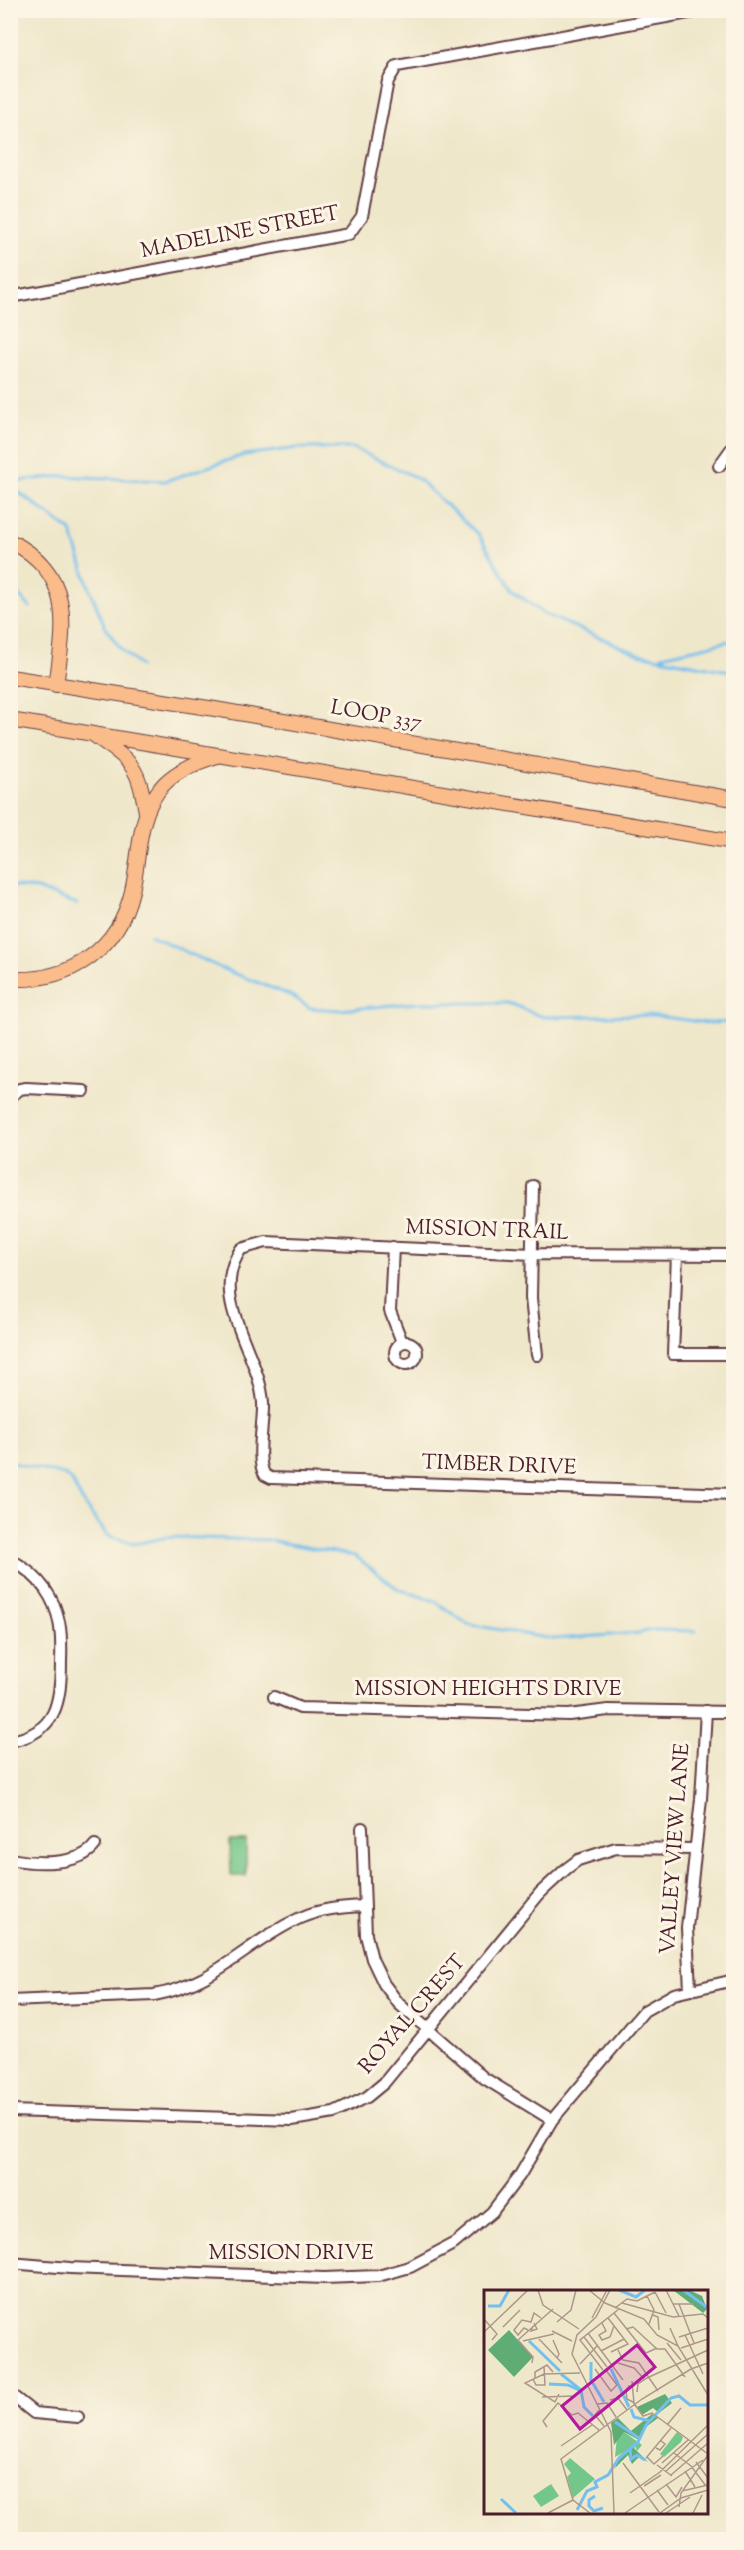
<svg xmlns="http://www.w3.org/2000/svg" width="744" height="2550" font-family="'Sorts Mill Goudy',serif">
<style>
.green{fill:#74c78a;stroke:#5f735a;stroke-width:1.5}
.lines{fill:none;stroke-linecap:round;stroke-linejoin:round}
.stream{stroke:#74bfed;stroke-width:3}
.minor-casing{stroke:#633d43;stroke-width:14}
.major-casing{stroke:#633d43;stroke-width:16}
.minor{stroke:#fff;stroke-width:10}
.major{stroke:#f9bc8a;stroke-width:14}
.labels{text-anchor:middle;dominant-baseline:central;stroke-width:6;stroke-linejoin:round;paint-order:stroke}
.street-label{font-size:21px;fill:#4a1f2b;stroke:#fcf5e5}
.inset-river{fill:none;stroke:#74bfed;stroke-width:3}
.inset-road{fill:none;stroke:#ad978a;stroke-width:1.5}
.view{fill:#b5179e;fill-opacity:0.15;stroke:#b5179e;stroke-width:3}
.inset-edge{fill:none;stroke:#4a1f2b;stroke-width:3}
</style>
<rect width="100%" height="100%" fill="#fcf5e5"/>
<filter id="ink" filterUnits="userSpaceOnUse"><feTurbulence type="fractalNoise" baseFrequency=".0167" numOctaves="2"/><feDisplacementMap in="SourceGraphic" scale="12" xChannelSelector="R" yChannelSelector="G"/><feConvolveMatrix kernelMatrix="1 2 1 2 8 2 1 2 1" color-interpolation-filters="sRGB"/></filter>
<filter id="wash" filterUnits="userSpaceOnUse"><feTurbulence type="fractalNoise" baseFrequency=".008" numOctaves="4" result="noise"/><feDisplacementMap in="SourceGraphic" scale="24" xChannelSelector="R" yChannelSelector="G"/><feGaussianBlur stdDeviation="1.35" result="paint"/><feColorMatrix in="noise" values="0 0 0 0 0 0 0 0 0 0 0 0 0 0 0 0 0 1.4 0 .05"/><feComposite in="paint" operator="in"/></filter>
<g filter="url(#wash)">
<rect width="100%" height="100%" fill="#efe7ca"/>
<path class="green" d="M230,1841H246V1876H231Z"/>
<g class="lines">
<path class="stream" d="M10,482L64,476L165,481L244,455L298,448H353L417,478L479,535L512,590L544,614L639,654L734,672
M10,486L71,531L89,587L105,627L121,649L140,666
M10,587L30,607
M662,656L734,640
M10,886L37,889L77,904
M150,935L223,969L292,996L310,1008L339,1010L416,1003H507C522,1006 531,1015 546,1017L649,1015L708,1023L734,1022
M10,1462L64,1475L71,1480L85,1506L107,1535L134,1544L168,1537L268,1540L355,1556L398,1589L435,1601L467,1624L553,1639L639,1633L652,1630L696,1631"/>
</g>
</g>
<g filter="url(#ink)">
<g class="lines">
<g class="minor-casing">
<path id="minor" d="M10,297L349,234L362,216L388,81L397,66L705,10
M719,466L734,445
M10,1097L20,1089L26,1088L84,1091
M533,1186L531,1298L537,1355
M393,1247L390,1311L402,1342
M677,1255L673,1354H732
M734,1255L532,1254L266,1242L241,1249C207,1299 260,1353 263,1403C264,1423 255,1460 265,1475L271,1478L734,1494
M395 1353a11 11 0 1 1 22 0a11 11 0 1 1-22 0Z
M10,1559C24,1567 36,1576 45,1589C61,1611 62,1635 61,1661C61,1701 57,1733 10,1741
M274,1697L300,1708L569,1715L608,1710L734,1712
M362,1828L366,1935L372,1959L384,1984L399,2004L484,2078L552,2120
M10,1859C35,1864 80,1866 95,1845
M690,1990L687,1928L701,1799L706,1711
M10,2001L154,1995C217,1984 245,1943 300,1918C320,1909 342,1907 364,1906
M10,2111L292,2120L334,2113L367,2097L384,2083L540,1893L566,1869L578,1860L616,1848L695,1849
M10,2263L70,2268L324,2278L378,2276L410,2267L455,2243L492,2212L520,2175L552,2120L644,2011L674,1994L734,1980
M10,2394L34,2413L78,2417"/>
</g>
<g class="major-casing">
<path id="major" d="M10,541C74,573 65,624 56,685
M10,677L215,709L734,799
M10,720L734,842
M95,736C133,762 138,766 146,812
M10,979C70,982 118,950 132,891C140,857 137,819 159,790C172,772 197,762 217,756"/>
</g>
<use href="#minor" class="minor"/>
<use href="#major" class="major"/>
</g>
</g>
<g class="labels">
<g class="street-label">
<text transform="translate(240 233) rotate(-11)">MADELINE STREET</text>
<text transform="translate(376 716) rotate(10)">LOOP 337</text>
<text transform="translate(487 1231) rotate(2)">MISSION TRAIL</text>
<text transform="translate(499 1466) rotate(2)">TIMBER DRIVE</text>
<text x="488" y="1690">MISSION HEIGHTS DRIVE</text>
<text transform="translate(676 1849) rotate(-86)">VALLEY VIEW LANE</text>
<text transform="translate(413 2015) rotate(-49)">ROYAL CREST</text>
<text x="291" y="2254">MISSION DRIVE</text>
</g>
</g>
<g transform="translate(484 2290)">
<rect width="224" height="224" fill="#efe7ca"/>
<path d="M140,142L158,155L153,161L151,156L131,167L133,147ZM193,142L199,147L197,152L180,167L176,164ZM86,168L111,189L89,208L83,187L87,183L80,174ZM67,194L75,206L57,217L49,206Z" fill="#74c78a"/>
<path d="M189,0H205L218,6L223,19L219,23ZM25,40L49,67L30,87L4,60ZM181,104L188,113L175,123L169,118L158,125L153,117ZM168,124L174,128L162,137L154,153L150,158L164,172L155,167L148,174L144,165L131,178L135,166L155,150L140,142L130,155L127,133L134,128L147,141Z" fill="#5fac76"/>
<path class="inset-river" d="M135,0L152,7L161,0M199,0L224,18M4,16H16L25,0M45,51L76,81M107,72V90L120,112M127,79L145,117M77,84L97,100L100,117L109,126M65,94L84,95L97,101M147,119L150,127L166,131M131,132L155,148M146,159L147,169L153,165L161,170M111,206L105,210V216L110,221L119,218M17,209L32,223M93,220L103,201L113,197L111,192L124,185L135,168L154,152L162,135L187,108L195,106L206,115H224"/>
<path class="inset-road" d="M54,0L59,15L95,39M105,0L121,13L160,29L173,45L194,56L224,105M126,0L112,27L93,45L88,64L127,142L130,223M182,0L195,26M171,2L182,23M163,6L170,20L165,34M138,13L189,27L219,24L224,28M189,14H210M195,14L210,53M131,18L143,9L153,11L171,2M130,23L162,63L173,58M169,25L174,27L175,40M108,28L123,0M124,28L144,54L127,62M0,29L13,44L8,50M73,32L87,20L92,0M118,33L122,41L115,45L118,50L126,47L130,36M49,36L47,41L53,39L50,33M19,37L36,20M186,38L194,56M142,39L149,37L173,59H181L201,87M44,40L40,38L34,45L30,40L38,30L47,32L50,23L57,28M68,41L88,51M0,42L44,0M104,43L139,90M201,45L219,84M100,47L123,77M195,47L224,38M55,49L78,73M69,50L75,64L73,68M39,51L70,44M183,53L197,70M197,58L224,49M134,60L139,70L155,73L174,101M117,61L140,49M48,73L49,67L34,50L69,19M134,73L150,78L160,89M96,74L113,56M111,79L127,101L133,95L121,79M207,79L224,73M119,80L96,50L135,19M51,88V82L63,75L69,82M49,89L52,95H61L60,77M148,91L150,113M149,98L145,96L142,100L143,109L149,112M153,102L154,94L163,88L224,60M75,104L71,112L41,93L60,84L96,83M58,107L92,106M126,110L134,108L143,120M149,112L159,126L168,123L224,164M113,114L123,113L132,127M115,120L111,125L120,136M183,135L197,118M63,137L59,131L74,113L88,125L94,123L115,140M77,156L108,135M172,158L176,160L181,154L176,150M190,163L207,176L222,196M163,167L170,174L179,166M162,168L187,138M212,172L224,188M139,173L175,222M178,173L204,150M173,175L188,186M182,181L224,144M201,181L211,197M187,185L224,153M182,194L192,207L198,197M160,196L177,185M173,200L184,215M198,201L224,195M146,203L176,182L224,135M195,217L197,203L224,165M64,223L89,210M106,223L89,210L77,169L158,109L207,79M141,223L219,170M176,223L197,208L224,200M182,223L206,207M209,223L218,205"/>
<path class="view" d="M153,55L171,77L96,139L78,116Z"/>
<rect width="224" height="224" class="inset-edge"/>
</g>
<rect width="744" height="2550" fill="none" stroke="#fcf5e5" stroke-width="36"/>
</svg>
